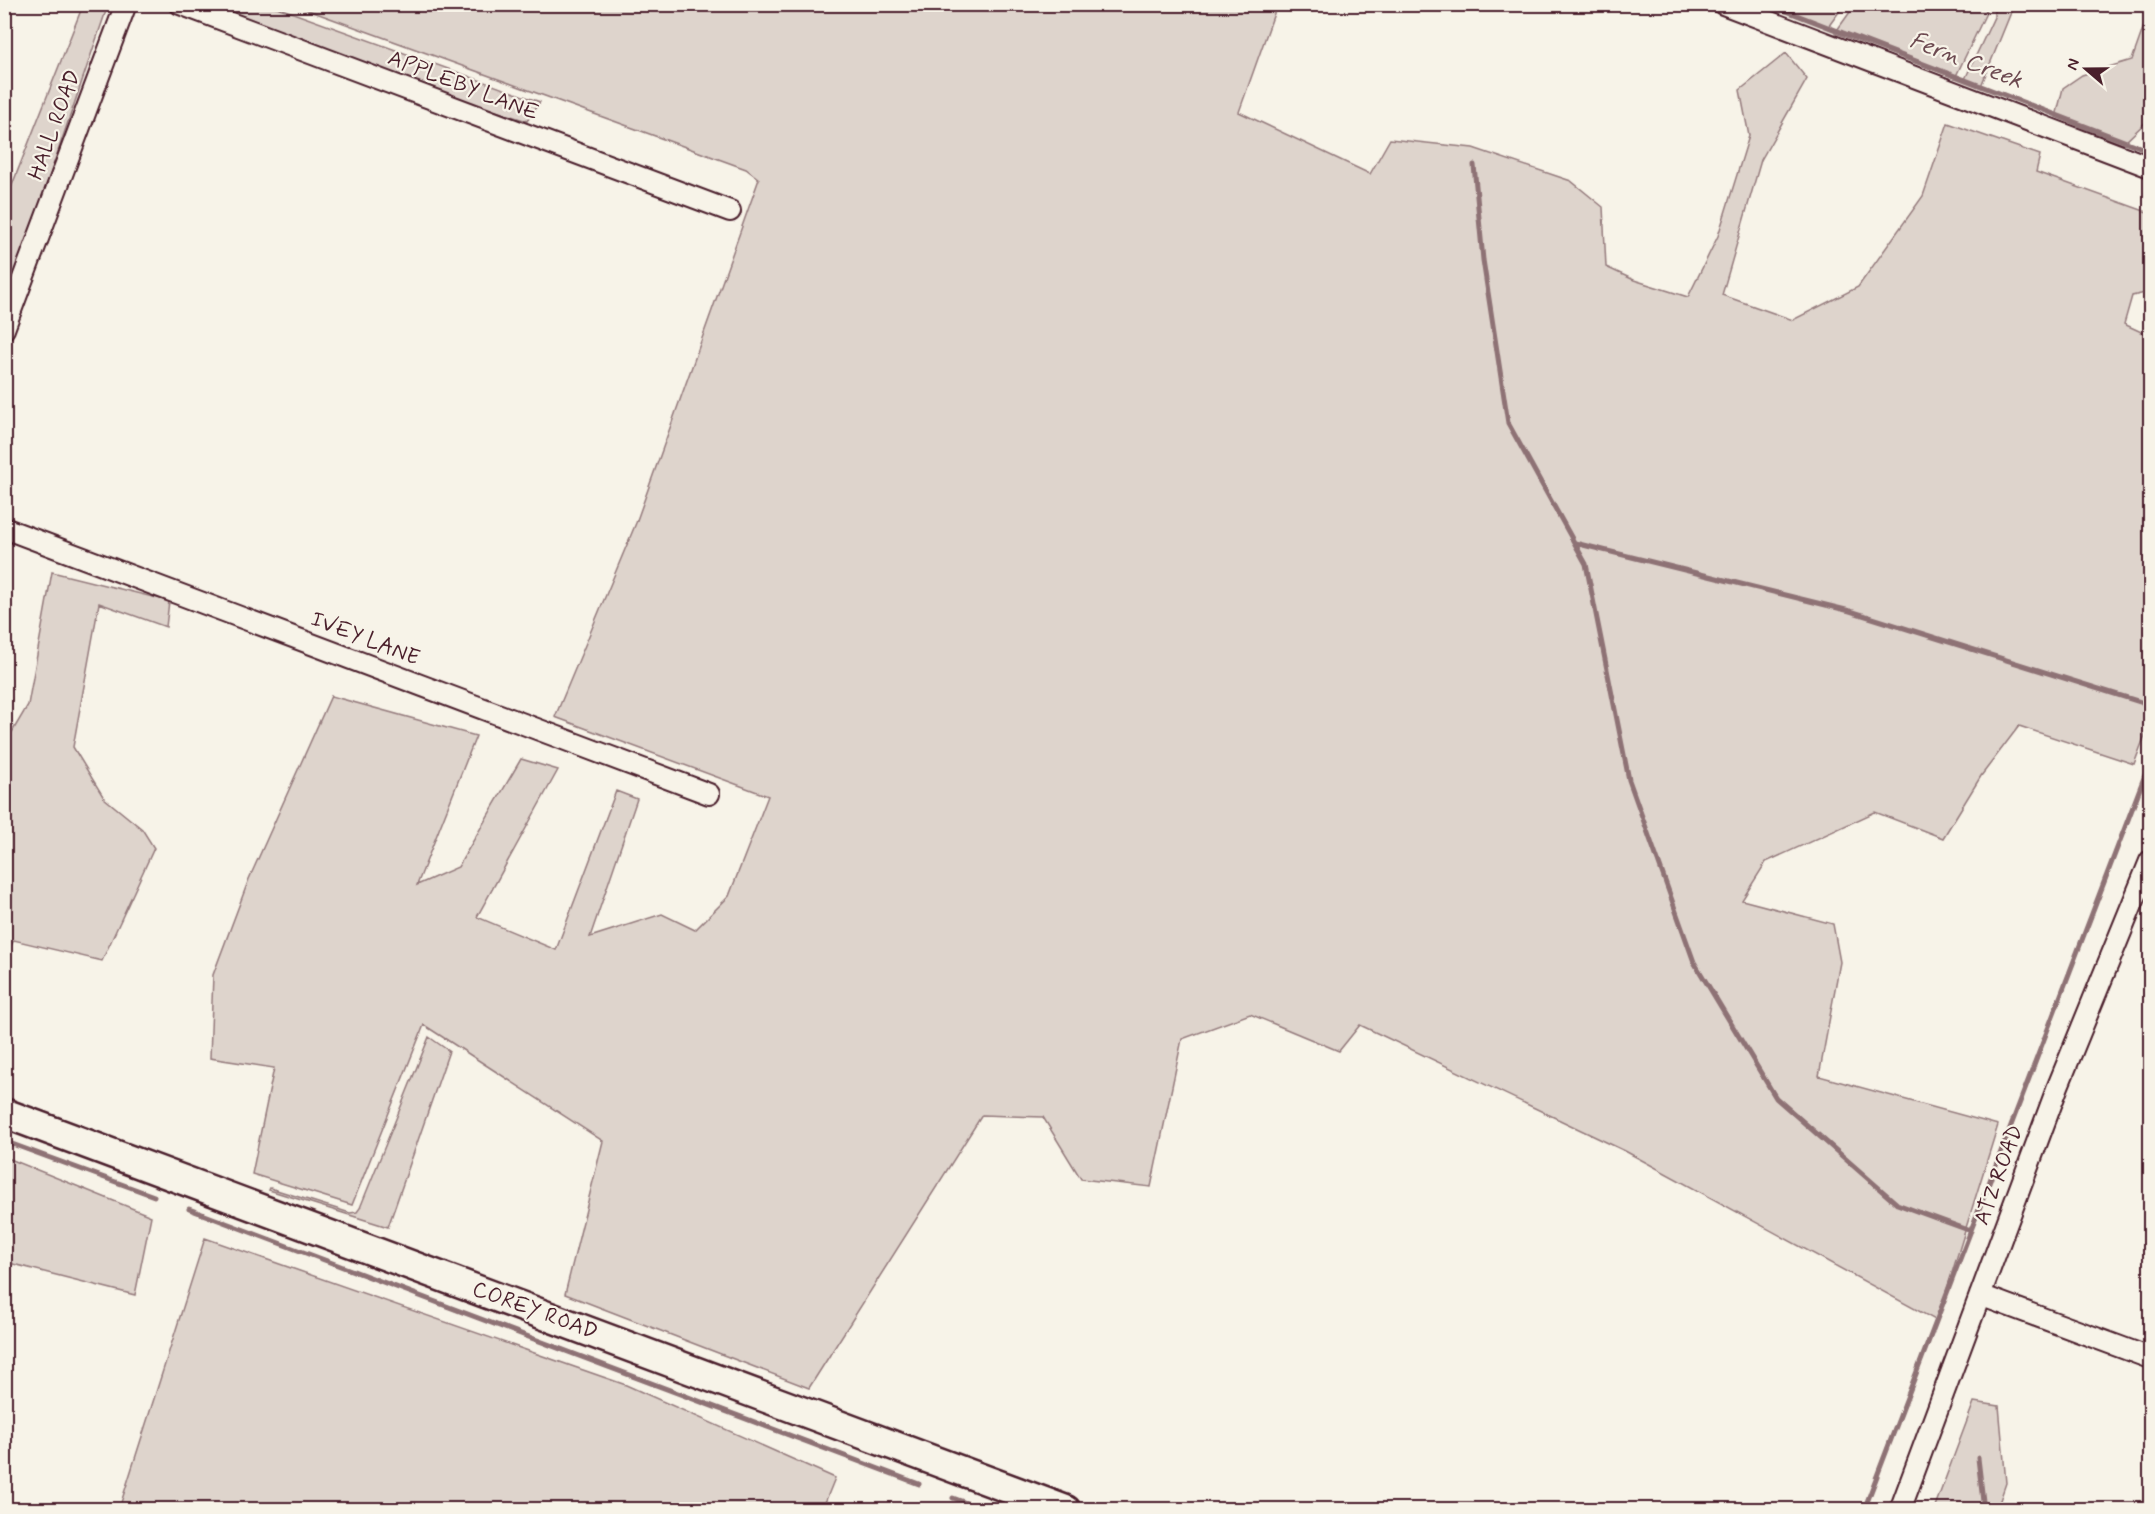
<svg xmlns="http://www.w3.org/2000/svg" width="2155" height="1514" font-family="Mynerve,sans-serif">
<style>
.green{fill:#ded4cc;stroke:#947a7c;stroke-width:1.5}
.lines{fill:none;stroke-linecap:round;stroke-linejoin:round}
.stream{stroke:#8e7275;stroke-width:5}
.street-casing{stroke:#4a1f2b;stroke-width:24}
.secondary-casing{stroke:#4a1f2b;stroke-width:33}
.street{stroke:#f7f3e8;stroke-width:20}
.secondary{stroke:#f7f3e8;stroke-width:28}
.labels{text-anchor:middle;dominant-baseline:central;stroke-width:4.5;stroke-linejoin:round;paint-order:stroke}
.street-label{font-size:22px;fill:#4a1f2b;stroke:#f7f3e8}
.water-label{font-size:24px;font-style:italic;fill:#6c4950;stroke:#f7f3e8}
</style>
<rect width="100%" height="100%" fill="#f7f3e8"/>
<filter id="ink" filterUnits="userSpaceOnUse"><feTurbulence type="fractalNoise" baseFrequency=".0167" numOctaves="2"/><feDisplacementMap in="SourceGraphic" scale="12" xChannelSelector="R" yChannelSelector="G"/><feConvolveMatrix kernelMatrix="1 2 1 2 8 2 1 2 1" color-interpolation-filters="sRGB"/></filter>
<g filter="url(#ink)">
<path class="green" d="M83,5H108L29,236L4,301L5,203Z
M161,5H271L540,102L527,121Z
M294,5H1277L1239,112L1370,174L1390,139L1473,148L1571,181L1603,207L1606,267L1634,280L1688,297L1718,236L1749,136L1740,90L1786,53L1807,79L1761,160L1722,295L1793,320L1858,287L1923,196L1948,123L2040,155L2036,172L2150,213V292L2132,296L2124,324L2150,336V722L2134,764L2019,726L1981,776L1943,838L1875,812L1766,862L1742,900L1833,924L1840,962L1819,1076L1998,1125L1937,1321L1625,1151L1360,1025L1339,1051L1250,1014L1182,1039L1151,1187L1081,1179L1043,1117L982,1115L809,1388L565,1294L603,1141L424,1025L352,1205L252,1174L274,1068L210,1058L213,975L249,879L331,696L476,736L417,885L458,867L521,759L558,770L477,917L556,950L616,791L637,799L590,937L662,914L695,930L729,896L768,796L555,717L636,523L759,179L746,169Z
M1768,5H1844L1828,27Z
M1855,5H1985L1986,13L1955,78L1835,33Z
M1994,5H2014L1981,86L1965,79L1994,17Z
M2150,9V118L2123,144L2056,117L2063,88L2082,75L2132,60Z
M52,572L169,601L166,627L99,603L73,747L104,798L142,829L154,848L102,961L14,940L5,957V867L10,852L5,843V744L28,705Z
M429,1037L449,1051L388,1227L269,1190L270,1188L350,1213L357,1212L360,1208Z
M5,1157L151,1216L135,1295L5,1262Z
M205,1238L626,1385L835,1478L822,1510L119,1509Z
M1974,1402L1999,1406L2006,1483L1997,1509H1934Z"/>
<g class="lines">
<path class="stream" d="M1768,4L2150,151
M1474,165L1483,260L1508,423L1586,564L1629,780L1694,962L1776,1098L1897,1204L1971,1231
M1575,543L1850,611L2150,705
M4,1141L154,1196
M189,1209L919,1484
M1978,1458L1984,1510
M953,1498L985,1510
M1864,1510L2150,762"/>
<g class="street-casing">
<path id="street" d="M180,4L730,211
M1723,4L2150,167
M4,329L126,4
M4,528L709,794
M1980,1295L2150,1358
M1900,1510L2058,1086L2150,861"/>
</g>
<g class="secondary-casing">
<path id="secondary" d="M4,1113L1066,1510"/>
</g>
<use href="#street" class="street"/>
<use href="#secondary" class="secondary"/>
</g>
</g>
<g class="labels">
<g class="street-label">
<text transform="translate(463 86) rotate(21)">APPLEBY LANE</text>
<text transform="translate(55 125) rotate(-70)">HALL ROAD</text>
<text transform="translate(365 639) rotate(21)">IVEY LANE</text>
<text transform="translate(1999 1175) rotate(-70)">ATZ ROAD</text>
<text transform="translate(535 1311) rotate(20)">COREY ROAD</text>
</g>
<g class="water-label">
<text transform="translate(1966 61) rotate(21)">Fern Creek</text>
</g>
</g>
<rect width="2155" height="1514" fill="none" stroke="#f7f3e8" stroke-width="24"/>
<rect x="12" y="12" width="2131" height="1490" fill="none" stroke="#4a1f2b" stroke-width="2" filter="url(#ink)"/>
<g transform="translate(2086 69) rotate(290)" stroke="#f7f3e8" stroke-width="4.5" paint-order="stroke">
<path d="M0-4.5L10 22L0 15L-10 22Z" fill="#4a1f2b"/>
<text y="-9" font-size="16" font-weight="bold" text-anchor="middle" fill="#4a1f2b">N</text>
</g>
</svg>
